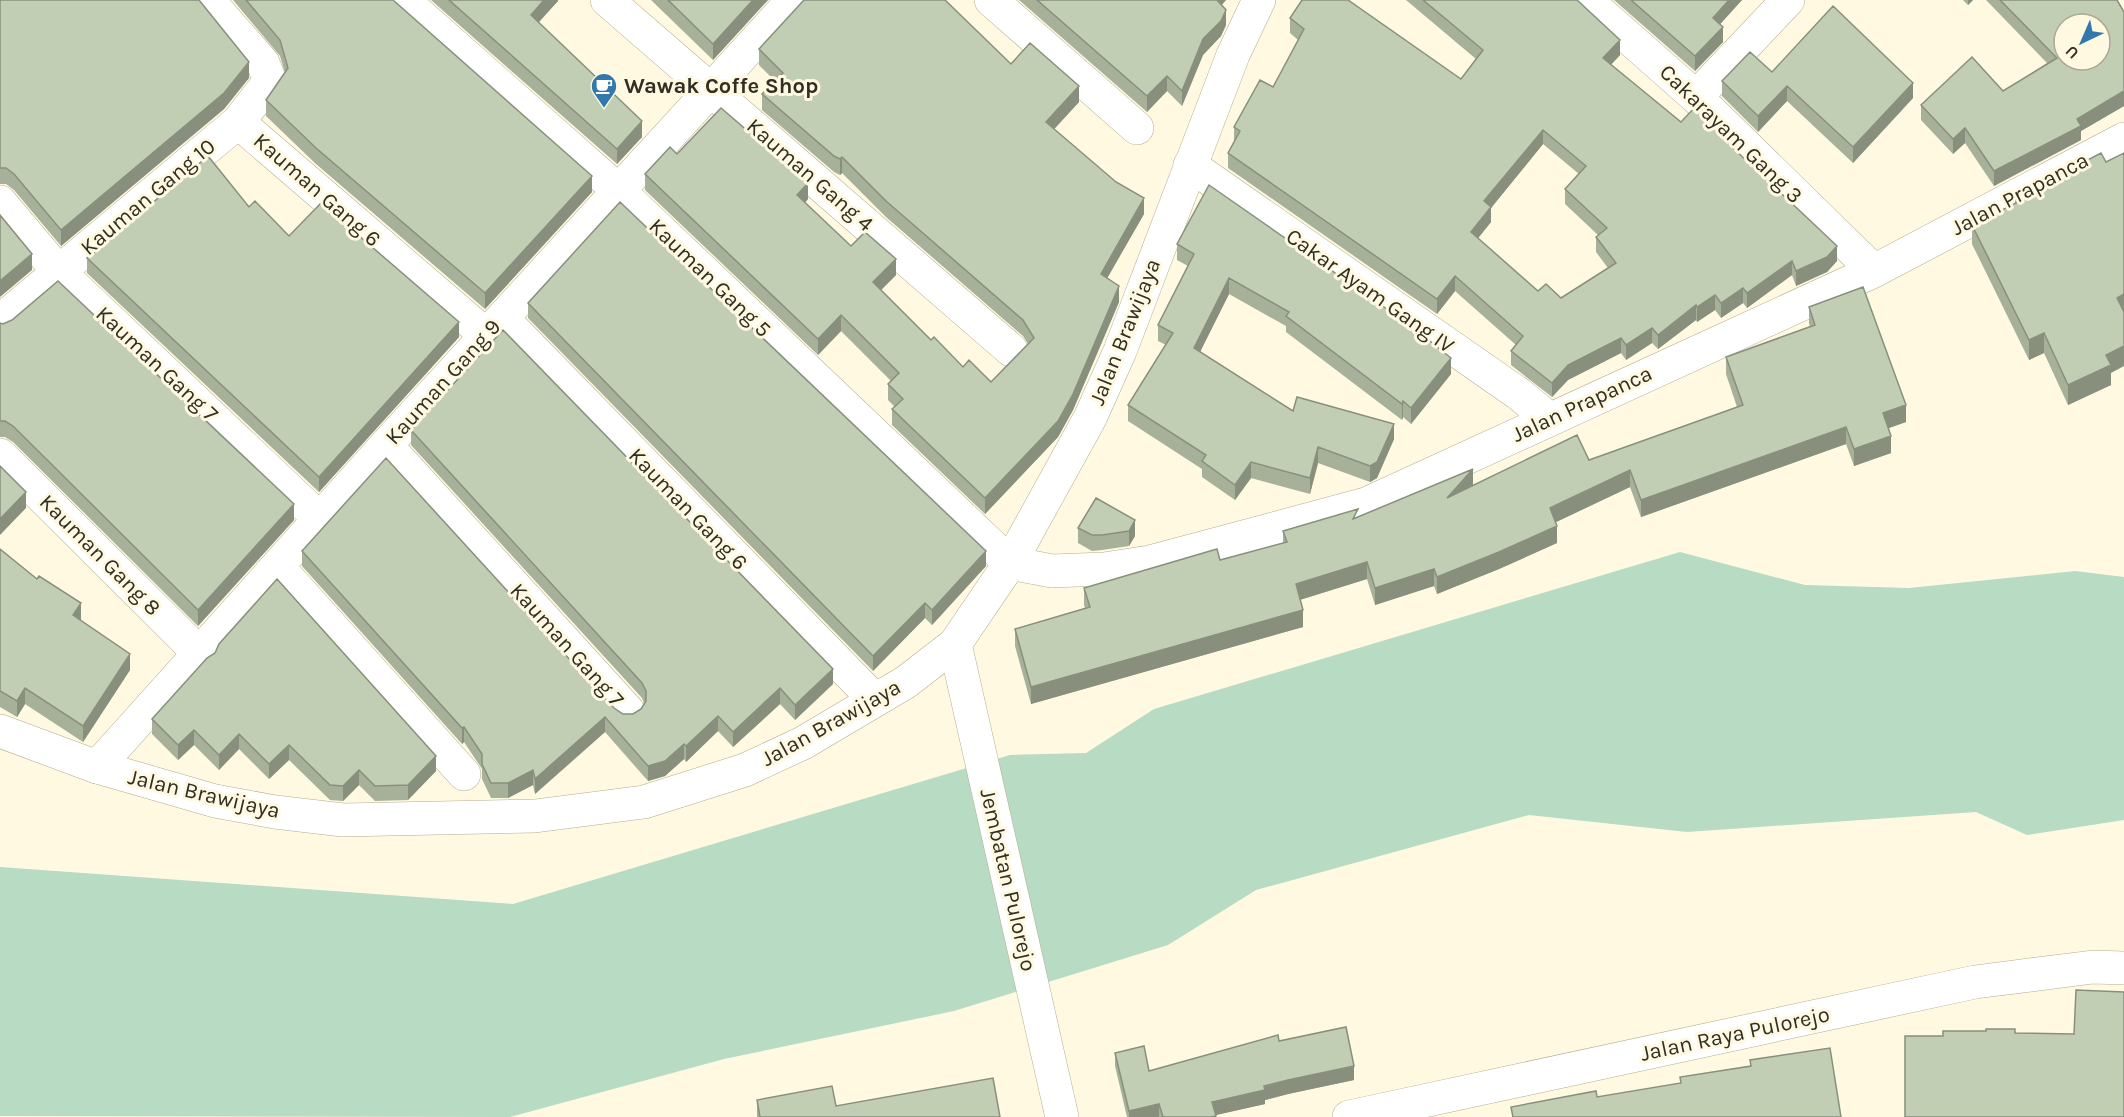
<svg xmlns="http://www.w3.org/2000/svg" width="2124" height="1117" font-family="Karla,sans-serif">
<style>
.water{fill:#b7dbc3}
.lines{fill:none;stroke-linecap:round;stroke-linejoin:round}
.minor-casing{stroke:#b4ad91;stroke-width:34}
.tertiary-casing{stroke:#b4ad91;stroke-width:34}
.secondary-casing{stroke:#b4ad91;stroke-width:34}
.minor{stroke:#fff;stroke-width:33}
.tertiary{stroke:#fff;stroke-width:33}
.secondary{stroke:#fff;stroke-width:33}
.wall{fill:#a7b19a;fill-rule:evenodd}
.shaded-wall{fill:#88907d}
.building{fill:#c2ceb3;stroke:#88907d;stroke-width:1.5;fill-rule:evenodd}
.labels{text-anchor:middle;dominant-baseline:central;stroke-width:6;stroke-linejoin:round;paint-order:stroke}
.poi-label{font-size:22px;font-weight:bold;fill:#312e23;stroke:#fff9e2;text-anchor:start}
.street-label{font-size:22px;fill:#312e23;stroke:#fff9e2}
</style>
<rect width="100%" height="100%" fill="#fff9e2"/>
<path class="water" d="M1680,552L1805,585L1909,588L2075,571L2124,577V820L2027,835L1976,812L1687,832L1529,815L1256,890L1168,945L954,1011L724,1059L510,1117L0,1116V867L513,904L1010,755L1086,753L1154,709Z"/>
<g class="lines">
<g class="minor-casing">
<path id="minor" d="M403,0L619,191L1010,563L1052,571L1104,569L1150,562L1366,504L1874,271L2124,139
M607,0L1011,350
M991,0L1137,128
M1586,0L1696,97L1874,271
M1696,97L1788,0
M238,122L486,335
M1190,165L1519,394L1549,419
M0,202L58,271L321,520
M502,318L875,700
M0,321L238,122L270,81L263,63L208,0
M386,445L628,711
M0,455L201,655
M278,567L464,774
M97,767L386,445L793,0"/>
</g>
<g class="tertiary-casing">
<path id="tertiary" d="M1349,1117L1975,982L2093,967L2124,968"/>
</g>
<g class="secondary-casing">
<path id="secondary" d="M955,644L1062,1117
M0,731L97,767L215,801L275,812L343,820L535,816L644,802L745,770L803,743L906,682L955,644L1010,563L1090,418L1120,351L1233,55L1259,0"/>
</g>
<use href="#minor" class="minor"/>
<use href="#tertiary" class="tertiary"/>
<use href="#secondary" class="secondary"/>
</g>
<path class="wall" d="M0,0L249,78L224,109L61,246L14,190L6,184H0Z
M233,0H393L592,192L485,309L316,164L266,116V100L285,73L280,56Z
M431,0H558V1L538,22L642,137L617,164Z
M651,0H768L713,60Z
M1019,0H1226L1222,5L1226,25L1221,36L1203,55L1182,106L1167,91L1147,112Z
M1406,0H1577L1620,55L1611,65L1681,122L1733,148L1837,261L1827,272L1796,286L1792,275L1747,308L1743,303L1721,318L1715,310L1697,322L1696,320L1658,349L1652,343L1626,360L1621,353L1568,380L1552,397L1511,365V351L1516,345L1455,291L1437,314L1228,168V153L1234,142V127L1273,87L1298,40L1290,33V18L1461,79L1476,59ZM1543,144L1579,174L1565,189V204L1598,235L1596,237V252L1608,268L1561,298L1538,291L1478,238L1491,222V208Z
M1614,0H1742L1720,24L1723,42L1695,71Z
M1963,0H1973L1968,5Z
M1986,0H2117L2124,12V106L2081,131V140L1994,186L1965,143L1953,154L1921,120V105L2003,91L2047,63Z
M759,49L1011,64L1079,102L1054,129L1144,214L1107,278L1119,302L1073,410L1058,437L985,514L892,425V409L895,407L888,400V384L891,381L841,331L818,355L645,190V174L677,154L808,199L805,203L851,246L896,275L881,290L931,340L963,367L991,382L1028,344L1023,336L886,217L842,173L840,175L834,172L762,110V94L775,81L759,65Z
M1772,72L1913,98L1853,163L1787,101L1758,132L1722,96V81Z
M2101,153L2111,385L2068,405L2044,353L2029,360L1972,244V225L2015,204V198Z
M249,207L289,236L459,337L319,492L87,273V258Z
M1177,244L1451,374L1411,424L1403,417L1402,420L1286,332V326L1229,294L1200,352L1293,411L1394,439L1377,478L1370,482L1318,463L1310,494L1251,478L1235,500L1202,477V469L1128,421V405L1166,345L1158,341V325L1188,266L1177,260Z
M528,303L986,566L932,625L925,618L873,671L528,318Z
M1809,307L1906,422L1889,428L1891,453L1854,466L1846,444L1641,517L1630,487L1556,522L1557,543L1499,569L1437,594L1434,586L1375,605L1367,579L1300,600L1303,627L1031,704L1015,646V629L1085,608L1084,605V588L1220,560L1283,543V531L1358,517L1473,485L1589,460L1737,407L1726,374V357L1810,326L1809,324Z
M0,323L294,520L198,626L13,442L5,437H0Z
M411,430L833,684L795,720L780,704L733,747L718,731L686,762L684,759L665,776L648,781L605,732L535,794L533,785L508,798H491L482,779V769L464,742L462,744L302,566V551L614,708L623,714H633L641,709L644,703L642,698L411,445Z
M1096,498L1135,536L1129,546L1102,550L1092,551L1078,543V528Z
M0,549L81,619L80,620L130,670L83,742L25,704L17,717L0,707Z
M207,658L436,771L408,800L375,801L359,785L343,801L330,800L289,760L269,779L239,749L219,770L194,745L178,760L152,734V719Z
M1279,1041L1354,1080L1288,1094L1265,1100V1104L1215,1115L1216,1117H1127L1115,1066V1053L1149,1071Z
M757,1100L836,1106L1000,1117H757Z"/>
<path class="shaded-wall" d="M544,0H558V1L531,31V15Z
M753,0H768L713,60V44Z
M1214,0H1226L1214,13Z
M1729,0H1742L1713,32V18Z
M1968,0H1973L1968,5Z
M1226,10V25L1221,36L1203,55L1182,106V91L1203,39Z
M1723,27V42L1695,71V56Z
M1620,40V55L1603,73V58Z
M249,62V78L224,109L61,246V230Z
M1167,76V91L1147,112V96Z
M1913,83V98L1853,163V147Z
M1079,86V102L1046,138V122Z
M1787,86V101L1758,132V116Z
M2124,91V106L2081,131V140L1994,186V171L2077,119Z
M642,121V137L617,164V149Z
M1965,128V143L1953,154V139Z
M1543,130V144L1491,208V222L1471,247V232L1484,201Z
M842,157V173L840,175V159Z
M592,176V192L485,309V293Z
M808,183V199L797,211V195Z
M1144,198V214L1101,289V274Z
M1837,246V261L1827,272L1796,286V271Z
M32,254V270L0,297V281Z
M896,259V275L873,298V282Z
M1792,261V275L1747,308V293Z
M1455,276V291L1437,314V299Z
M1229,278V294L1194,364V348Z
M1119,286V302L1073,410L1058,437L985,514V498Z
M1743,288V303L1721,318V303Z
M2124,294V314L2117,298Z
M1715,295V310L1697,322V307Z
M1696,305V320L1658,349V335Z
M841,315V331L818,355V339Z
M459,322V337L319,492V477Z
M1652,328V343L1626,360V345Z
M2044,333V353L2029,360V340Z
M1621,338V353L1568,380L1552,397V383L1568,365Z
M2124,346V366L2111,373V385L2068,405V385L2106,355Z
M1451,358V374L1411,424V408Z
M1403,401V417L1402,420V404Z
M1906,405V422L1883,430V413Z
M1394,424V439L1377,478L1370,482V466Z
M1846,427V444L1641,517V500Z
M1891,436V453L1854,466V449Z
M1318,447V463L1310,494V478Z
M1251,462V478L1235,500V485Z
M1473,469V486L1447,498Z
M1630,470V487L1550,525V508Z
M26,492V508L0,535V519Z
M294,504V520L198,626V610Z
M1135,520V536L1129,546V531Z
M1557,526V543L1499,569L1437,594V577Z
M986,551V566L932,625V610Z
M1367,562V579L1296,601V584Z
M1434,569V586L1375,605V588Z
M81,603V619L73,631V615Z
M925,603V618L873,671V656Z
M1303,610V627L1031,704V687Z
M130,654V670L83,742V726Z
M833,669V684L795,720V705Z
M25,688V704L17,717V701Z
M780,688V704L733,747V732Z
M718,716V731L686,762V746Z
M605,717V732L535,794V779Z
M464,727V742L462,744V728Z
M194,730V745L178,760V745Z
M239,734V749L219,770V755Z
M684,744V759L665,776L648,781V766Z
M289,745V760L269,779V764Z
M436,756V771L408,800V785Z
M359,770V785L343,801V786Z
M533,770V785L508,798V783Z
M1354,1066V1080L1288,1094L1265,1100V1104L1212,1116V1102L1288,1080Z
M1159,1104V1117H1129V1111Z"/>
<path class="building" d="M0,0H199L249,62L224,93L61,230L14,174L6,168H0Z
M246,0H393L592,176L485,293L316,148L266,100L288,68L280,40Z
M449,0H544L531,15L642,121L617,149Z
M668,0H753L713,44Z
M804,0H945L1011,64L1030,43L1079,86L1046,122L1116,182L1144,198L1101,274L1119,286L1073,394L1058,421L985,498L892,409L903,399L888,384L899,373L841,315L818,339L645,174L670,147L677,154L721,108L808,183L797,195L851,246L865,232L896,259L873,282L931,340L934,337L963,367L969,360L991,382L1034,338L1023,320L886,201L842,157L840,159L834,156L762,94L783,73L759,49Z
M1037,0H1217L1226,10L1221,21L1203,39L1182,91L1167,76L1147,96Z
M1302,0H1348L1461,79L1483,50L1423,0H1577L1620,40L1603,58L1681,122L1695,107L1733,144L1731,146L1837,246L1827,257L1796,271L1792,261L1747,293L1743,288L1721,303L1715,295L1697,307L1696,305L1658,335L1652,328L1626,345L1621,338L1568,365L1552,383L1511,351L1523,336L1455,276L1437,299L1228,153L1240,131L1234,127L1260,80L1273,87L1304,29L1290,18ZM1543,130L1586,166L1565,189L1607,228L1596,237L1616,263L1561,298L1546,284L1538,291L1471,232L1491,207L1484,201Z
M1631,0H1729L1713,18L1723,27L1695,56Z
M2000,0H2117L2124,12V91L2077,119L2081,126L1994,171L1965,128L1953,139L1921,105L1972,57L2003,91L2057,58ZM2064,24H2100V60H2064Z
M1833,6L1913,83L1853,147L1787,86L1758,116L1722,81L1750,52L1772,72Z
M2101,153L2106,162L2124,153V294L2117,298L2124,312V346L2106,355L2111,365L2068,385L2044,333L2029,340L1972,225L2018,202L2015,198Z
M208,156L249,207L255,201L289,236L321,203L459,322L319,477L87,258Z
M1209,185L1414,328L1451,358L1411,408L1403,401L1402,404L1286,316L1289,312L1229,278L1194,348L1293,411L1297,397L1394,424L1377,462L1370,466L1318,447L1310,478L1251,462L1235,485L1202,461L1206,455L1128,405L1173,333L1158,325L1194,254L1177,244Z
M620,202L986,551L932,610L925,603L873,656L528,303Z
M0,215L32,254L0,281Z
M58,281L294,504L198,610L13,426L5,421H0V323L3,324L12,320Z
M1863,287L1906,405L1883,413L1891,436L1854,449L1846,427L1641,500L1630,470L1550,508L1557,526L1499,552L1437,577L1434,569L1375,588L1367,562L1296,584L1303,610L1031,687L1015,629L1090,607L1084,588L1217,549L1220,560L1287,542L1283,531L1358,509L1353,519L1473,469L1447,498L1577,435L1589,460L1743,405L1726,357L1815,325L1809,307Z
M503,330L833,669L795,705L780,688L733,732L718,716L686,746L684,744L665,761L648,766L605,717L535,779L533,770L508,783H491L482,764V754L464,727L462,728L302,551L386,458L614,708L623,714H633L641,709L646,701V691L642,683L411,430Z
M0,466L26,492L0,519Z
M1096,498L1135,520L1129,531L1102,535H1092L1078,528Z
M0,549L37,579L39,576L81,603L73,615L130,654L83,726L25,688L17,701L0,691Z
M277,579L436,756L408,785L375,786L359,770L343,786L330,785L289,745L269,764L239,734L219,755L194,730L178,745L152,719L207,658L215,653L219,644Z
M2076,990L2124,992V1117H1905V1036H1943V1031H1986V1029H2015V1033L2074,1034Z
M1346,1027L1354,1066L1288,1080L1264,1086L1265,1090L1212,1102L1216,1116L1211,1117H1163L1159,1104L1129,1111L1115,1053L1144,1046L1149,1071L1278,1035L1279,1041Z
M1830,1048L1841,1117H1513L1511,1107L1596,1091L1597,1097L1681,1083L1680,1077L1751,1066L1750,1060Z
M993,1078L1000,1117H760L757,1100L832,1086L836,1106Z"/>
<defs>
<g id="cafe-pin" transform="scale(1.35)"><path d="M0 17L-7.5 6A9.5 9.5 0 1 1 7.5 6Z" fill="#3378ad" stroke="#fff9e2"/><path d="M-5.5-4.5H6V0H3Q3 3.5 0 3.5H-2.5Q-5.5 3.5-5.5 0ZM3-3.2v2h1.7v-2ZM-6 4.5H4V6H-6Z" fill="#fff"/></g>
</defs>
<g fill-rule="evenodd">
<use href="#cafe-pin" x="604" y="86"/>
</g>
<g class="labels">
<g class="poi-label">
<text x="624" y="86">Wawak Coffe Shop</text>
</g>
<g class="street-label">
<text transform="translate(1731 134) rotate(44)">Cakarayam Gang 3</text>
<text transform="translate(810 175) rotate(41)">Kauman Gang 4</text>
<text transform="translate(317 190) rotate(41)">Kauman Gang 6</text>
<text transform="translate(2020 194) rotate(-28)">Jalan Prapanca</text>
<text transform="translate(148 197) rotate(-40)">Kauman Gang 10</text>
<text transform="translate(710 278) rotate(44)">Kauman Gang 5</text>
<text transform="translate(1370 291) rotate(35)">Cakar Ayam Gang IV</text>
<text transform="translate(1125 332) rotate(-68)">Jalan Brawijaya</text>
<text transform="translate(157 364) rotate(43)">Kauman Gang 7</text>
<text transform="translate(443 382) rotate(-48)">Kauman Gang 9</text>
<text transform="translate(1582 404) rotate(-25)">Jalan Prapanca</text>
<text transform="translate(688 509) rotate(46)">Kauman Gang 6</text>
<text transform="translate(100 555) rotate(45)">Kauman Gang 8</text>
<text transform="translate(567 645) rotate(48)">Kauman Gang 7</text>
<text transform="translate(831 723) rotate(-29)">Jalan Brawijaya</text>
<text transform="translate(204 794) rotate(13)">Jalan Brawijaya</text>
<text transform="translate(1008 880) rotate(77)">Jembatan Pulorejo</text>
<text transform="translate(1735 1034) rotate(-12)">Jalan Raya Pulorejo</text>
</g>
</g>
<g transform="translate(2082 42) rotate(224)"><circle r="28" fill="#fff9e2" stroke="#ada896" stroke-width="1.5"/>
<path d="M0-4.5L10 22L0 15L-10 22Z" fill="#3378ad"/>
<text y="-9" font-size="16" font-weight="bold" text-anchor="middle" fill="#312e23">U</text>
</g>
</svg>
